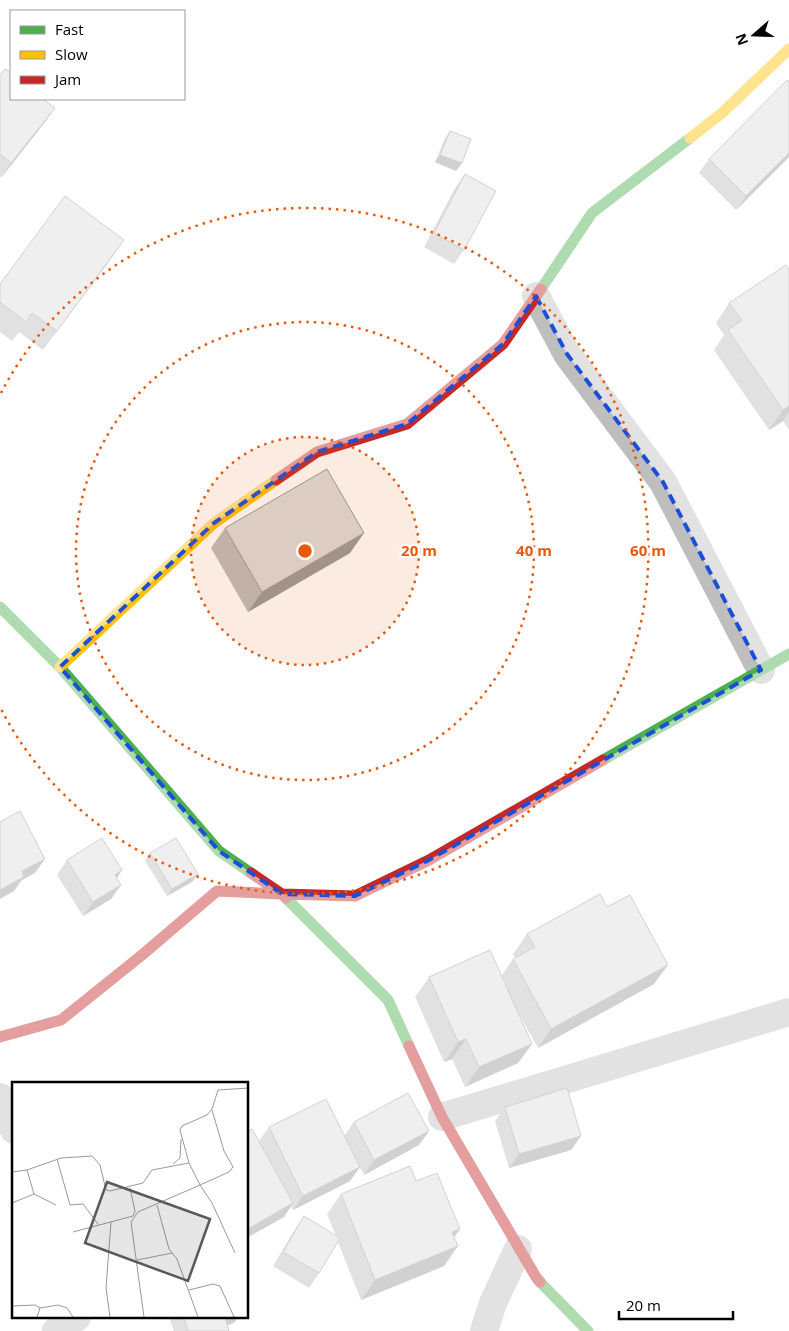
<svg xmlns="http://www.w3.org/2000/svg" width="789" height="1331" font-family="'Open Sans',sans-serif">
<style>
.lines{fill:none;stroke-linecap:round;stroke-linejoin:round}
.street{stroke:#bebebe;stroke-width:28}
.fast{stroke:#4caf50;stroke-width:11}
.slow{stroke:#ffc107;stroke-width:11}
.jam{stroke:#c62828;stroke-width:11}
.wall{fill:#bdbdbd}
.shaded-wall{fill:#9a9a9a}
.building{fill:#dcdcdc;stroke:#9a9a9a}
.marked{fill:none;stroke:#1d4ed8;stroke-width:4;stroke-dasharray:10 6;stroke-linejoin:round}
.ring{fill:none;stroke:#e8590c;stroke-width:2.5;stroke-dasharray:2.5 5}
.inset-road{fill:none;stroke:#999;stroke-width:1}
.view{fill:#595959;fill-opacity:0.15;stroke:#595959;stroke-width:2.5}
.inset-edge{fill:none;stroke:#000;stroke-width:2.5}
.centre{fill:#e8590c;stroke:#fff;stroke-width:2.5}
.ring-label{font-size:15px;text-anchor:middle;font-weight:bold;fill:#e8590c;stroke:#fff;stroke-width:4.5;stroke-linejoin:round;paint-order:stroke}
</style>
<rect width="100%" height="100%" fill="#fff"/>
<g class="lines">
<path class="street" d="M536,296L567,354L663,482L761,670
M0,1097L14,1130
M442,1117L789,1012
M56,1331L77,1317
M484,1331L493,1303L518,1249"/>
<path class="fast" d="M541,289L592,213L690,138
M0,607L60,667L219,851L251,873
M603,760L789,654
M286,898L388,1000L409,1046
M540,1282L588,1331"/>
<path class="slow" d="M690,138L722,113L789,49
M60,667L214,523L276,480"/>
<path class="jam" d="M276,480L317,452L407,424L503,344L541,289
M251,873L282,894L355,896L429,860L603,760
M0,1037L61,1020L142,955L217,891L282,894L286,898
M409,1046L442,1117L536,1277L540,1282"/>
</g>
<path class="wall" d="M0,75L55,108L45,122L1,178L0,176Z
M789,82V157L736,210L699,173L709,159Z
M450,131L462,163L456,171L435,162L445,138Z
M465,174L464,250L454,264L424,247L455,188Z
M110,260L43,350L19,332L12,341L0,332V284Z
M789,269V430L783,421L769,430L714,350L724,335L716,323L729,303Z
M225,528L350,553L248,612L211,548Z
M150,853L198,874L192,882L167,896L145,861Z
M67,860L122,870L117,878L121,885L111,899L83,916L57,875Z
M607,907L654,984L538,1048L519,1014L532,1044L518,1063L465,1087L452,1059L444,1062L415,997L429,977L502,975L513,959L516,958L513,954L527,934Z
M505,1107L581,1136L571,1150L509,1168L495,1121Z
M354,1122L429,1131L419,1145L364,1175L354,1156L360,1167L350,1181L293,1210L291,1206L284,1217L248,1237V1132L259,1141L269,1127L344,1136Z
M341,1194L460,1229L454,1237L444,1266L361,1300L338,1242L319,1273L309,1288L273,1266L294,1231L304,1216L336,1236L327,1214Z
M169,1317H238L234,1323L227,1325L229,1331H174Z"/>
<path class="shaded-wall" d="M55,108L45,122L1,178L11,163Z
M789,153V157L736,210L746,196Z
M440,155L462,163L456,171L435,162Z
M124,240L110,260L43,350L57,331Z
M789,406V412L783,421L769,430L783,410Z
M364,533L350,553L248,612L262,592Z
M45,859L35,873L22,880L14,891L0,899V890L22,871Z
M122,870L112,885L115,875Z
M198,874L192,882L167,896L172,889Z
M121,885L111,899L83,916L93,902Z
M668,965L654,984L538,1048L551,1029Z
M466,1039L452,1059L444,1062L458,1042Z
M532,1044L518,1063L465,1087L479,1067Z
M429,1131L419,1145L364,1175L374,1160Z
M581,1136L571,1150L509,1168L519,1154Z
M360,1167L350,1181L293,1210L303,1196Z
M293,1203L284,1217L248,1237V1229Z
M460,1229L446,1249L452,1232Z
M458,1246L444,1266L361,1300L375,1280Z
M223,1317H238L234,1323L214,1330Z"/>
<path class="building" d="M5,69L11,73V99H43L55,108L11,163L0,154V75Z
M787,80L789,82V153L746,196L709,159Z
M450,131L471,139L462,163L440,155Z
M465,174L496,191L464,250L434,233Z
M65,196L124,240L57,331L32,313L26,322L0,302V284Z
M786,265L789,269V406L783,410L728,330L742,320L729,303Z
M327,469L364,533L262,592L225,528Z
M20,811L45,859L22,871L24,877L0,890V822Z
M102,838L122,870L115,875L121,885L93,902L67,860Z
M176,838L198,874L172,889L150,853Z
M600,894L607,907L630,895L668,965L551,1029L513,959L535,947L527,934Z
M490,950L532,1044L479,1067L466,1039L458,1042L429,977Z
M567,1088L581,1136L519,1154L505,1107Z
M408,1093L429,1131L374,1160L354,1122Z
M326,1099L360,1167L303,1196L269,1127Z
M252,1129L293,1203L248,1229V1132Z
M410,1166L416,1181L437,1173L460,1229L452,1232L458,1246L375,1280L341,1194Z
M304,1216L340,1238L319,1273L283,1252Z
M184,1317H225L229,1331H188Z"/>
<path d="M0 0H789V1331H0ZM536,296L567,354L663,482L761,670L429,860L355,896L282,894L219,851L60,667L214,523L317,452L407,424L503,344Z" fill="#fff" fill-opacity=".55" fill-rule="evenodd"/>
<path class="marked" d="M536,296L567,354L663,482L761,670L429,860L355,896L282,894L219,851L60,667L214,523L317,452L407,424L503,344Z"/>
<circle cx="305" cy="551" r="114" fill="#e8590c" fill-opacity=".12"/>
<g class="ring">
<circle cx="305" cy="551" r="114"/>
<circle cx="305" cy="551" r="229"/>
<path d="M1 393A343 343 0 1 1 1 709"/>
</g>
<g transform="translate(12 1082)">
<rect width="236" height="236" fill="#fff"/>
<path class="inset-road" d="M45,77L58,123L71,122L86,142M177,81L188,103L217,90L221,85L212,69L200,28M161,82L168,76L169,57M0,90L15,88M22,112L44,123M0,121L22,112L15,88L49,76L80,74L88,83L94,108L98,109L131,101L140,88L177,81L168,48L170,44L195,33L200,27L206,8L237,6M145,123L157,167L165,177L186,235M61,150L121,134L123,129L118,106M125,178L160,171M177,208L201,202L208,204L222,235M0,224L23,223L28,226M25,235L28,226L46,223L55,226L61,235M98,235L94,206L99,140M132,235L119,140L126,130L188,103L200,121L223,171"/>
<path class="view" d="M95,100L198,137L176,199L73,161Z"/>
<rect width="236" height="236" class="inset-edge"/>
</g>
<circle cx="305" cy="551" r="8" class="centre"/>
<g class="ring-label">
<text x="419" y="556">20 m</text>
<text x="534" y="556">40 m</text>
<text x="648" y="556">60 m</text>
</g>
<rect x="10" y="10" width="175" height="90" fill="#ffffff" stroke="#999999"/>
<rect x="20" y="26" width="25" height="8" fill="#4caf50" stroke="#999999"/>
<text x="55" y="35" font-size="15" fill="#000000">Fast</text>
<rect x="20" y="51" width="25" height="8" fill="#ffc107" stroke="#999999"/>
<text x="55" y="60" font-size="15" fill="#000000">Slow</text>
<rect x="20" y="76" width="25" height="8" fill="#c62828" stroke="#999999"/>
<text x="55" y="85" font-size="15" fill="#000000">Jam</text>
<g transform="translate(754 35) rotate(250)" stroke="#ffffff" stroke-width="4" paint-order="stroke">
<path d="M0-4L9 19L0 12L-9 19Z" fill="#000000"/>
<text y="-8" font-size="14" font-weight="bold" text-anchor="middle" fill="#000000">N</text>
</g>
<path d="M619 1311v8h114v-8" fill="none" stroke="#000000" stroke-width="2.5"/>
<text x="626" y="1311" font-size="15" fill="#000000" stroke="#ffffff" stroke-width="4" paint-order="stroke">20 m</text>
</svg>
